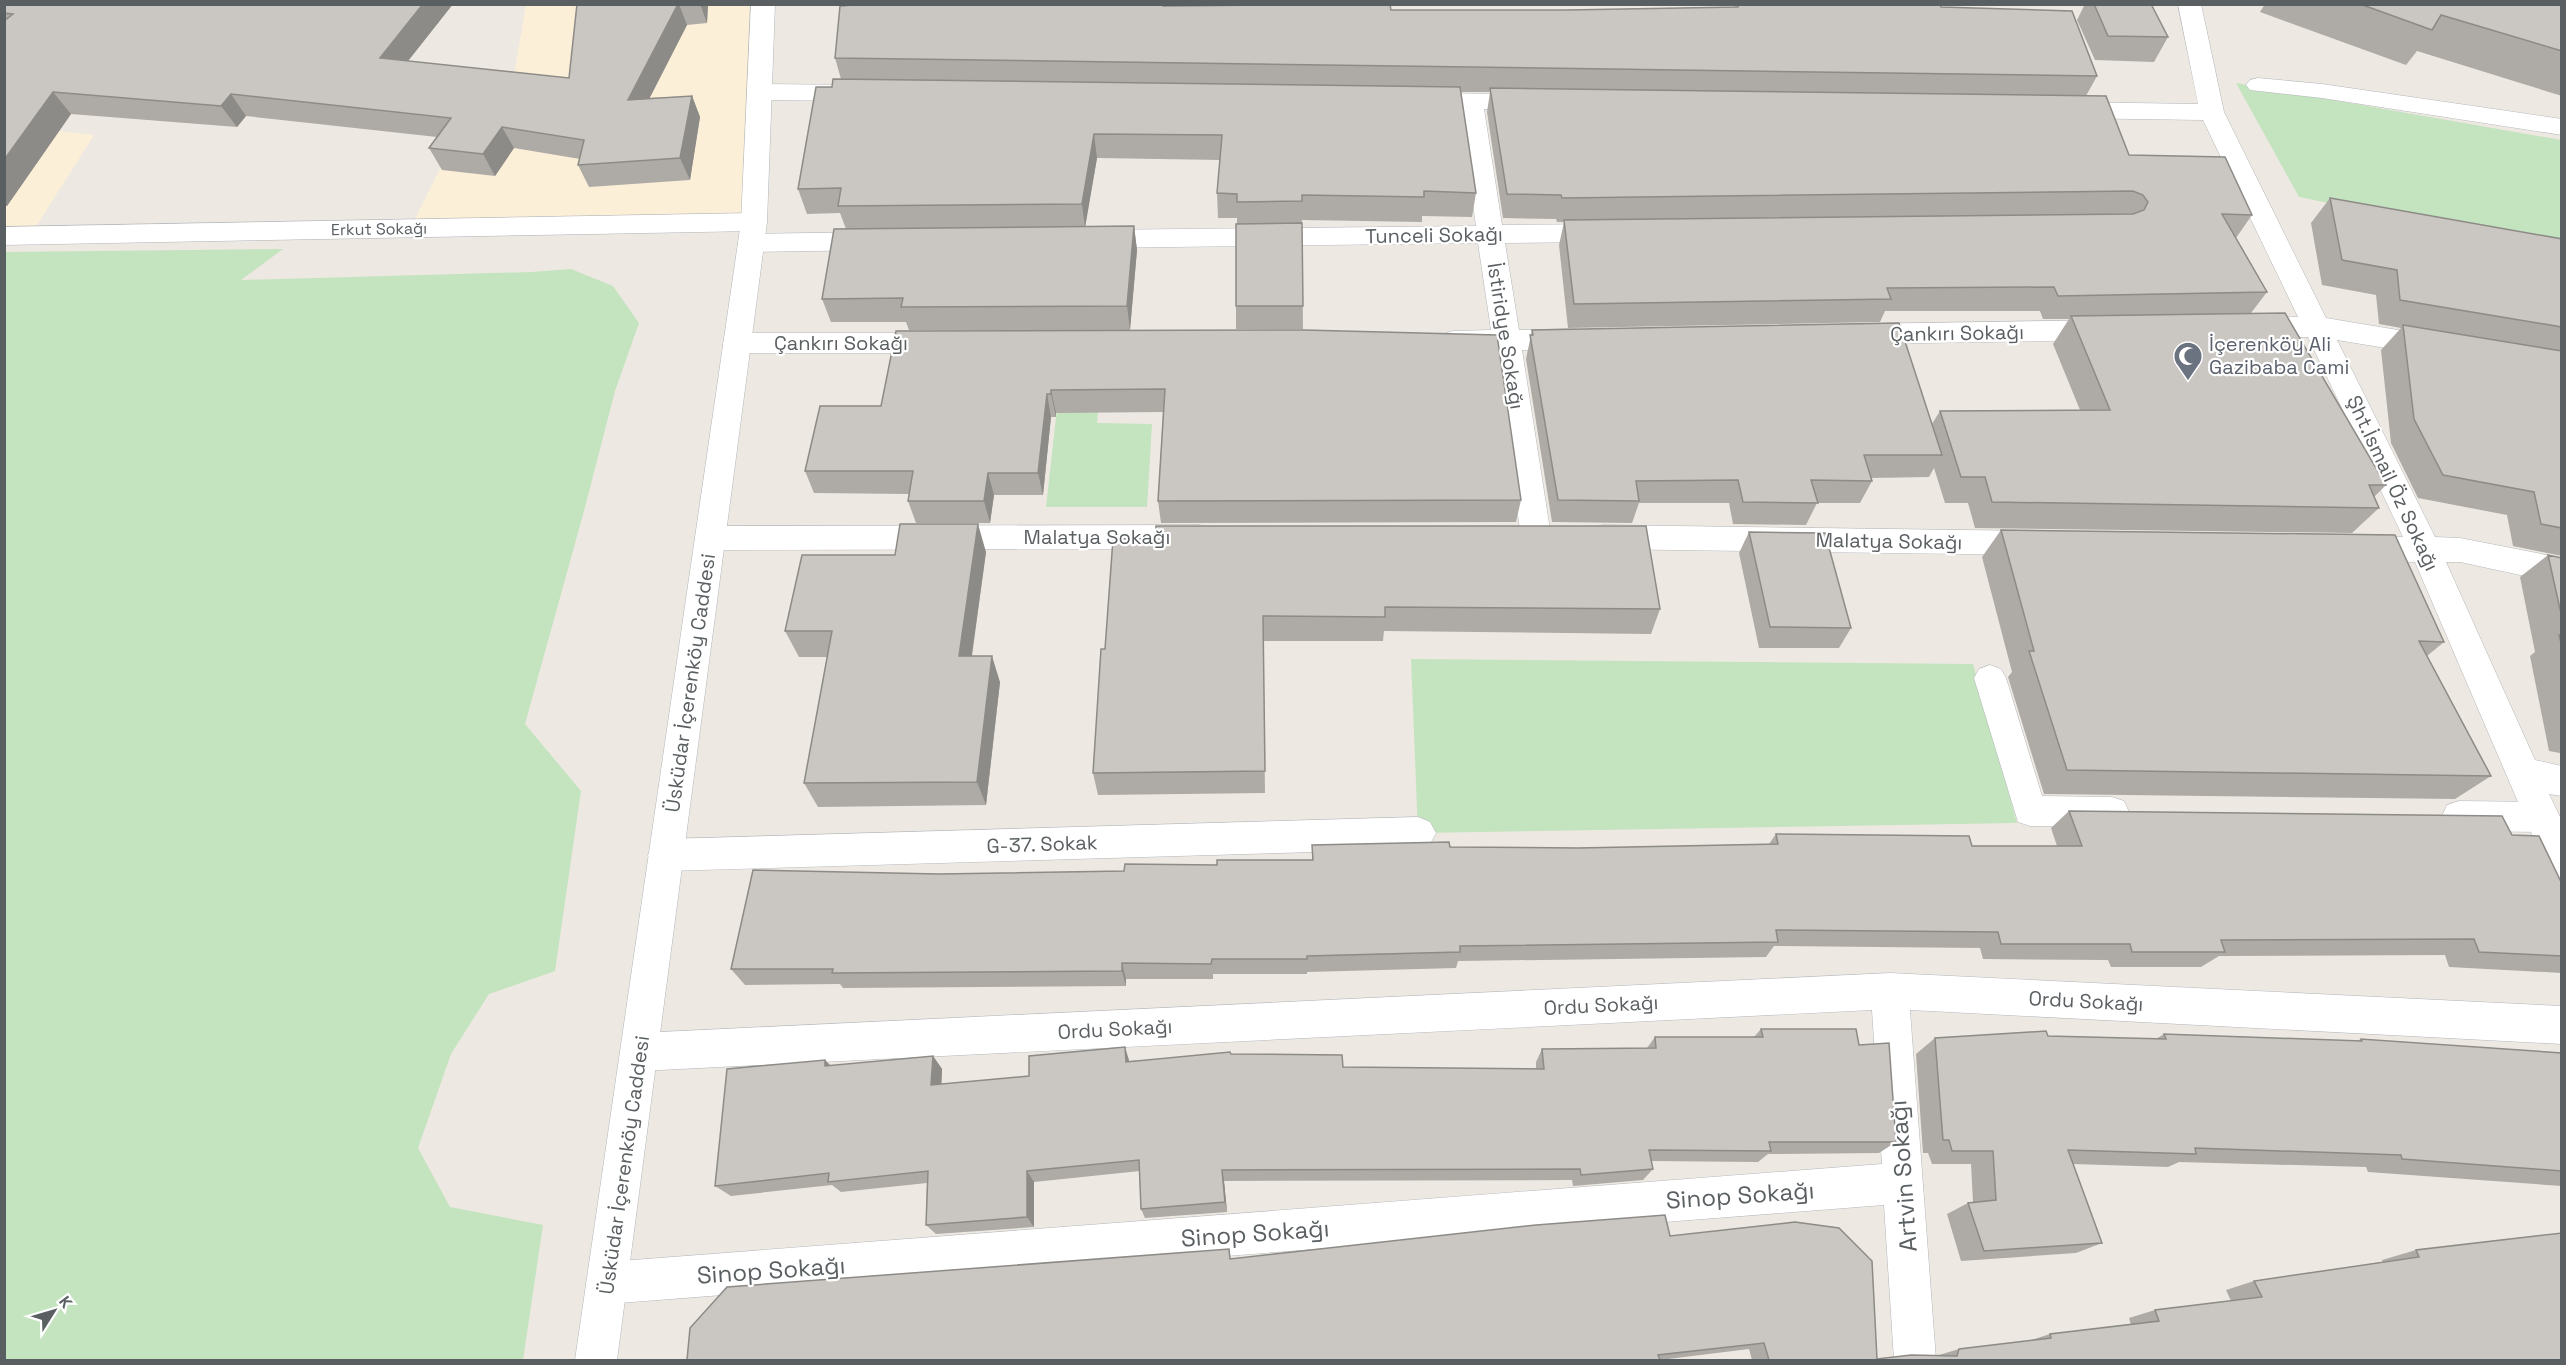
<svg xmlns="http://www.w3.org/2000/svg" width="2566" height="1365" font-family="'Space Grotesk',sans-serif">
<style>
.commercial{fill:#fcefd8}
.green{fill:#c4e3bf}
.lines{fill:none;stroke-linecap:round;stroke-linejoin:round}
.service-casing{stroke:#b3b6b9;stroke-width:1}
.minor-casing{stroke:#b3b6b9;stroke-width:1}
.secondary-casing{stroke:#b1b6b9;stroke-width:1}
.service{fill:#fff;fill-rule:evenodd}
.minor{fill:#fff;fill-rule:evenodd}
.secondary{fill:#fff;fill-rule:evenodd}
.wall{fill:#aeaaa6}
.shaded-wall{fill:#8d8b87}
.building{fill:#cac6c1;stroke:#8d8b87;stroke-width:1.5}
.labels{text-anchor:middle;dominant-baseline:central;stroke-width:4.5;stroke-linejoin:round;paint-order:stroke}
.far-street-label{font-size:16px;fill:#5a5f62;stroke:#fff}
.street-label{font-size:20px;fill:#5a5f62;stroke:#fff}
.worship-label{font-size:20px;fill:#5b616d;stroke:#fff;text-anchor:start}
.near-street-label{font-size:24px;fill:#5a5f62;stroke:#fff}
</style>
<rect width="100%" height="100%" fill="#ede9e2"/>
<path class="commercial" d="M526,5H763L754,222L410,229L486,77L514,75Z
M4,125L94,135L30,236H5Z"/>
<path class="green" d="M2236,83L2561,140V250L2299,197Z
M283,249L241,280L531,272L571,269L613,286L639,323L615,391L584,511L525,724L581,791L555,971L489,994L451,1054L418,1148L450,1207L543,1225L523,1360H5V252Z
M1061,373H1102L1097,423L1152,424L1147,507H1046Z
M1411,659L1973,664L2017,823L1418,833Z"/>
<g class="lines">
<g class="service-casing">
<path id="service" d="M2258,78L2322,84L2562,119V135L2322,98L2250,90L2246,85L2250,80Z
M1990,665L2001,669L2006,678L2042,796L2112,797L2124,801L2129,812L2124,823L2112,827L2030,826L2018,822L1974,678L1979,669Z
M2459,801L2542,802L2554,806L2559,817L2554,828L2542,832L2459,831L2447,827L2442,816L2447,805Z"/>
</g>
<g class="minor-casing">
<path id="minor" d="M2178,4H2201L2224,112L2326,318L2434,336L2444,339L2448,346L2444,353L2434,356L2337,340L2435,537L2460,538L2562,558V584L2460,562H2446L2535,760L2562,766V796L2549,794L2562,821V878L2549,874L2415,562L2356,560L2345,557L2340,548L2345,539L2356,536L2403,537L2308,337L2248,338L2238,335L2234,328L2238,321L2248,318L2298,317L2203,120L2067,118L2058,116L2055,110L2058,104L2067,102L2198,104Z
M760,84L861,85L870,88L873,93L870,98L861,101L760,100L751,97L748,92L751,87Z
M1416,93L1532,94L1541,97L1544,102L1541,107L1532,110L1484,109L1502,225L1606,224L1615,227L1619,233L1615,239L1606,242L1505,243L1519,330L1575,329L1585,332L1589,339L1585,346L1575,349L1522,350L1551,536L1547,545L1536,548L1525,545L1521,536L1494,350L1453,351L1443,348L1439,341L1443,334L1453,331L1491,330L1478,243L1091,248L1082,245L1078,239L1082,233L1091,230L1476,226L1459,109H1416L1407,106L1404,101L1407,96Z
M754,213L763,216L767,222L763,228L754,231L4,245V227Z
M877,232L886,235L890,241L886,247L877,250L751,252L742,249L738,243L742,237L751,234Z
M2106,320L2116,323L2120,330L2116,337L2106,340L1858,344L1848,341L1844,334L1848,327L1858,324Z
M737,333H939L949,336L953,343L949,350L939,353H737L727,350L723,343L727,336Z
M1200,525L1211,528L1215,537L1211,546L1200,549L710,550L699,547L695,538L699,529L710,526Z
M1603,525L2037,531L2048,534L2052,543L2048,552L2037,555L1603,549L1592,546L1588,537L1592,528Z
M1418,817L1430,822L1436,833L1430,844L1418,849L666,871L653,866L648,855L653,844L666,839Z
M1890,973L2562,1006V1044L1910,1010L1936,1360H1894L1884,1205L607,1304L592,1298L586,1283L592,1268L607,1262L1882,1164L1872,1010L640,1071L626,1065L621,1052L626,1039L640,1033Z"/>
</g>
<g class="secondary-casing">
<path id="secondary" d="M751,4H775L767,222L617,1360H575L741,222Z"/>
</g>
<use href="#service" class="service"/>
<use href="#minor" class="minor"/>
<use href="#secondary" class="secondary"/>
</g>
<path class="wall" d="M4,4H453L408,61L569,78L577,4H708L707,23L687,25L649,98L692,96L700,117L690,180L589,187L578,165L580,159L514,148L495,176L442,170L429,148L437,137L246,116L237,127L71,114L7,206H4Z
M1735,4H1940L1941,7L2097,76L2086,96L2129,155L2252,215L2236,238L2267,292L2251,313L2386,485L2374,497L2379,508L2352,533L1975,528L1968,503H1945L1934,468L1929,477L1871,478L1872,481L1860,503H1817L1806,525L1733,524L1729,503H1639L1632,523L1552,522L1526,359L1532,330L1932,424L1940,411L2080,410L2053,344L2069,319H2043L2040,311H1885L1880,322L1568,328L1559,245L1564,222H1557L1556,219L1503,218L1487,112L1490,92H1461L1476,193L1472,217L1422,216V222L1302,220L1303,329H1236V306L1237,218H1218L1217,193L1220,160L1097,158L1085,226H1134L1137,250L1130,330H909L906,322H831L822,299L846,229L840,213L807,214L798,189L832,87L841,79L835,58L1165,6L1391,10H1566L1734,7Z
M2085,4H2151L2168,37L2154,62L2095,60L2077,20Z
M2265,4H2562V96L2417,51L2406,65L2260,12Z
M2330,198L2562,239V556L2513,546L2507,515L2418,498L2391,443L2381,350L2401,328L2379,324L2376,295L2322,285L2311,223Z
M1304,330L1521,500L1516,522L1161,523L1158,501L1163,412L1056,413V417H1051L1043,495H994L990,523H916L908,501L909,494L814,493L805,471L881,406Z
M2001,530L2444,642L2427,656L2491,776L2455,799L2044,794L2008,677L2012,672L1982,557Z
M1749,532L1851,628L1839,648H1759L1739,553Z
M1155,538L1660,609L1651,634L1384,631L1383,641H1263L1265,793L1098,795L1093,773L1105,649Z
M986,552L972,656L1000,682L986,805L818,807L804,783L827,657H799L785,631L895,555Z
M2548,555L2562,558V758L2560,753L2549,751L2530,656L2535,652L2520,577Z
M2069,811L2512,835L2562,884V973L2449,967L2445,955L2219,956L2201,967H2111L2108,960L1983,959L1980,948L1774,946L1766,957L1458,961L1456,968L1307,972V974H1213V979H1126V986L843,988L840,984L745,985L731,969L939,874L1124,871L1217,865L1312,860V845L1450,847L1578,848L1769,844L1776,834L1972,846H2057L2051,828Z
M1761,1029L1859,1045L1896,1142L1879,1153L1768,1154L1758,1162L1651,1161L1653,1169L1643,1180L1573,1186L1572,1180L1224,1181L1227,1212L1145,1218L1141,1209L1140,1171L1034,1182V1227L936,1234L926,1225L927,1183L841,1192L832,1185L731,1196L715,1186L825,1060L831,1066L933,1056L942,1069L941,1084L1029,1076L1129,1061L1231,1054L1343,1067L1536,1069V1062L1542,1049L1647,1048L1655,1037H1754Z
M2164,1034L2357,1041L2361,1039L2562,1053V1186L2368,1172L2366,1167L2179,1162L2168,1167L2073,1164L2102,1243L2076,1253L1961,1261L1947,1214L1968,1203L1973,1202L1971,1164H1932L1928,1153H1923L1916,1054L1935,1038L2048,1036L2156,1039Z
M1670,1236L1877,1359L1939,1355L1959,1349L2028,1341L2050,1334L2131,1325L2129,1318L2155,1310L2231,1301L2226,1290L2254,1281L2383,1262L2382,1260L2416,1250L2562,1360H1752L1749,1349L1660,1360L1231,1259Z"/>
<path class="shaded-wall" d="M423,4H453L393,80L380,58Z
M678,4H679L687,25L638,121L628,100Z
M700,4H708L707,23Z
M53,92L71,114L7,206L4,203V160Z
M231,94L246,116L237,127L221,106Z
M692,96L700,117L690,180L680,158Z
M502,127L514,148L495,176L483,154Z
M1094,134L1097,158L1085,228L1082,204Z
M1134,226L1137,250L1130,330L1127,306Z
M1051,390L1056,413V417L1051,394Z
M1047,394L1051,417L1043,495L1038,473Z
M988,473L994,495L990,523L984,501Z
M978,524L986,552L968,682L959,656Z
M992,656L1000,682L986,805L977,782Z
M1122,963L1126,979V986L1122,971Z
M1125,1047L1129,1060L1130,1075L1126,1062Z
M933,1056L942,1069L941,1098L931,1085Z
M825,1060L837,1073L825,1066Z
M1222,1170L1224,1181L1227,1212L1225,1202Z
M1027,1171L1034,1182V1227L1027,1217Z"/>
<path class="building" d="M4,4H423L380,58L569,78L577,4H678L628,100L692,96L680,158L578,165L584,140L502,127L483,154L429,148L451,118L231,94L221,106L53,92L4,160V21L13,14L4,13Z
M867,4H1163V6L1390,4L1391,10H1566L1738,7V4H1940L1941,7L2072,11L2097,76L835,58L840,6Z
M2094,4H2151L2168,37L2108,36Z
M2360,4H2562V51L2441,15L2432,30Z
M833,79L1460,87L1476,193L1424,191V197L1302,195V201L1237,202V194L1217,193L1222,135L1094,134L1082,204L838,206L841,188L798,189L816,87H832Z
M1490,88L2106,96L2129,155L2225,157L2252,215L2222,214L2267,292L2058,296L2054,287L1887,288L1891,299L1574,304L1564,220L2133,214L2144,210L2148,202L2143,195L2133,191L1562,198L1561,195L1507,194Z
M2330,198L2562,239V327L2400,300L2397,270L2342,260Z
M1302,223L1303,306H1236V224Z
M1134,226L1127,306L901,307L903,298L822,299L834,229Z
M2285,313L2386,485H2369L2379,508L1992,502L1985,477H1961L1940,411L2110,410L2071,316Z
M1899,323L1942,455H1864L1872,481L1811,480L1818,503L1743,502L1738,480L1636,481L1639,501L1558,500L1530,335H1533L1532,330Z
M2403,325L2562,351V528L2541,524L2534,492L2443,475L2414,419Z
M1304,330L1497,335L1521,500L1158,501L1165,389L1051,390V394H1047L1038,473H988L984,501H908L913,471H805L820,406H881L896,331Z
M900,524H978L959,656H992L977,782L804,783L832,631H785L802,555H895Z
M1156,526H1646L1660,609L1385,607V617L1263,616L1265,771L1093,773L1101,649H1105L1113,539L1155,538Z
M2001,530L2395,535L2444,642L2419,641L2491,776L2067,770L2029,651H2034Z
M1749,532L1825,533L1851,628L1770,627Z
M2548,555L2562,558V618Z
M2559,635H2562V647Z
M2069,811L2502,816L2512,835L2539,836L2562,884V956L2479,952L2474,939L2221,940L2225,952H2132L2130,944H2001L1998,932L1776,930L1778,942L1460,946V952L1307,956V959H1212L1211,964L1122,963V971L832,973L833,969H731L753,870L939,874L1124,871L1125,864L1217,865V860H1313L1312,845L1449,842L1450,847L1578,848L1778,844L1776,834L1969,836L1972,846H2082Z
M1761,1029H1856L1859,1045L1889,1043L1896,1142H1769L1771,1151L1649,1150L1653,1169L1581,1175L1580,1169L1222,1170L1225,1202L1141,1209L1139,1160L1027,1171V1217L926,1225L928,1171L828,1182L829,1173L715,1186L727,1069L825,1060V1066L933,1056L931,1085L1029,1076V1056L1125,1047L1126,1062L1230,1052L1231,1054L1342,1055L1343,1067L1544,1069L1542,1049L1656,1048L1655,1037H1763Z
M2046,1031L2048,1036L2166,1039L2164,1034L2362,1041L2361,1039L2562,1053V1171L2402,1159L2401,1155L2195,1148L2196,1154L2068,1150L2102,1243L1984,1251L1968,1203L1996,1200L1993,1151H1952L1949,1140H1943L1935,1038Z
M1665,1215L1670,1236L1795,1222L1839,1228L1872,1261L1877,1359L1911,1355L1957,1356L1959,1349L2051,1338L2050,1334L2159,1321L2155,1310L2262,1297L2254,1281L2419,1257L2416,1250L2562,1233V1360H1769L1764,1343L1658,1355L1660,1360H687L690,1328L727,1287L1229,1249L1230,1259L1536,1225Z"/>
<defs>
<g id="mosque-pin" transform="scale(1.5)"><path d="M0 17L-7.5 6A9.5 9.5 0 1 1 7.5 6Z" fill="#6b7280" stroke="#fff"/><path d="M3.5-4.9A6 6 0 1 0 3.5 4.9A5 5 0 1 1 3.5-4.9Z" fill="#fff"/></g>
</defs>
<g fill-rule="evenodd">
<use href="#mosque-pin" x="2188" y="356"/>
</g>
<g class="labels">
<g class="far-street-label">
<text transform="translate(379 229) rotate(-1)">Erkut Sokağı</text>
</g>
<g class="street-label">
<text transform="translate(1434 235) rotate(-1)">Tunceli Sokağı</text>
<text transform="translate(1957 333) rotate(-1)">Çankırı Sokağı</text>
<text transform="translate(1506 336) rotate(81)">İstiridye Sokağı</text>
<text x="841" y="343">Çankırı Sokağı</text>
<text transform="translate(2393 483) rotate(65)">Şht.İsmail Öz Sokağı</text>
<text x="1097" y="537">Malatya Sokağı</text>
<text transform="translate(1889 541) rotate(1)">Malatya Sokağı</text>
<text transform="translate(690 683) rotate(-82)">Üsküdar İçerenköy Caddesi</text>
<text transform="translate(1042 844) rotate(-2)">G-37. Sokak</text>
<text transform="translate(2086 1001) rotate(3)">Ordu Sokağı</text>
<text transform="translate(1601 1005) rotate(-3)">Ordu Sokağı</text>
<text transform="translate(1115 1029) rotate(-3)">Ordu Sokağı</text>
<text transform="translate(624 1165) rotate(-82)">Üsküdar İçerenköy Caddesi</text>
</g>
<g class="worship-label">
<text x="2209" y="344">İçerenköy Ali<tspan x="2209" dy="23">Gazibaba Cami</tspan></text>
</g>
<g class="near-street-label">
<text transform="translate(1903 1176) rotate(-94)">Artvin Sokağı</text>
<text transform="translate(1740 1195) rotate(-4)">Sinop Sokağı</text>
<text transform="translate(1255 1233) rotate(-4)">Sinop Sokağı</text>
<text transform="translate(771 1270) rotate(-4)">Sinop Sokağı</text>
</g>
</g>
<rect width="2566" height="1365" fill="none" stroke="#5a5f62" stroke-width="12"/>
<g transform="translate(54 1311) rotate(53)" stroke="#ffffff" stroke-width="4.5" paint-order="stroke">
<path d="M0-4.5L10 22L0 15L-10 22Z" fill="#5a5f62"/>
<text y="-9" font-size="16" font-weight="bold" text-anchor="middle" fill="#5a5f62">K</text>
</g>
</svg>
